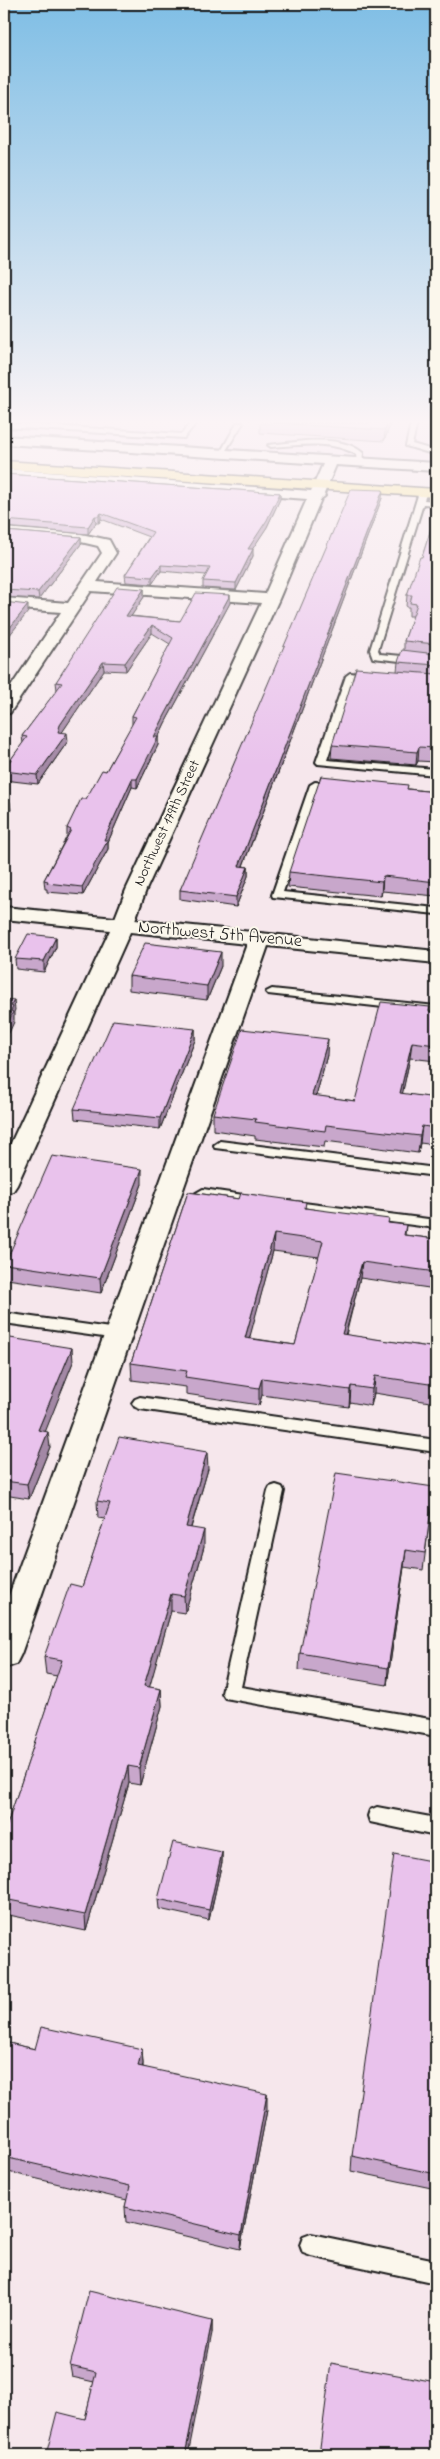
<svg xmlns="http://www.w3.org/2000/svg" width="440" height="2459" font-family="'Indie Flower',sans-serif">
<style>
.built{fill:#f2dcec}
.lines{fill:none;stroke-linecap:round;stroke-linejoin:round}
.service-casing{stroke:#1c1c1c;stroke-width:4}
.minor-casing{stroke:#1c1c1c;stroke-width:4}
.primary-casing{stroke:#1c1c1c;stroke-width:3}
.service{fill:#fbf7ec;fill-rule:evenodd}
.minor{fill:#fbf7ec;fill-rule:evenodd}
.primary{fill:#f6e381;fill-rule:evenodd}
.wall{fill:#c8a7cb;stroke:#1c1c1c;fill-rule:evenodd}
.shaded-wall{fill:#a388a5;stroke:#1c1c1c}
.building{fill:#e9c2ec;stroke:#1c1c1c;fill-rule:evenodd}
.labels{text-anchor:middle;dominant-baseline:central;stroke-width:4;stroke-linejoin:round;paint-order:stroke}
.far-street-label{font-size:15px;fill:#1c1c1c;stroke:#fbf7ec}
.street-label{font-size:18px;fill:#1c1c1c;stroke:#fbf7ec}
</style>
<rect width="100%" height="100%" fill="#f6e7ec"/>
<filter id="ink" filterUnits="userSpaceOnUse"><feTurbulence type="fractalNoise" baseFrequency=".02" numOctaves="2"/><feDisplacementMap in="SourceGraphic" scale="10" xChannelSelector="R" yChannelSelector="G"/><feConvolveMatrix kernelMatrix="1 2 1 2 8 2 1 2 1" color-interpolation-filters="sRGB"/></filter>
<g filter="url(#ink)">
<path class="built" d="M4,423H436V471L4,442Z"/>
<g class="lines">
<g class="service-casing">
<path id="service" d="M4,423L182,434L190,423H196L184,438L4,427Z
M237,423H243L223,455H219Z
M411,423H417L412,444L436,451V455L406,446Z
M305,441C324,440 348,440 363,453L362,463L357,464L356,454C330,440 300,445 271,447L268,445Z
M423,490L427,492L424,500L436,501V505L423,504L378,650L380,654L436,659V665L373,658L370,650L419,492Z
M350,673L371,675L375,678L371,681L353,679L327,760L436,769V775L318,764L316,762L346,676Z
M315,782L336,784L341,787L336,790L319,788L283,892L436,908V914L273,897L272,895L310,785Z
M272,989L436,1006V1013L268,994L266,992Z
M220,1141L436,1168V1176L215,1148L214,1145Z
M203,1189L257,1197L264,1201L257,1205L198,1196L196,1193Z
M288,1201L436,1220V1228L283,1208L281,1205Z
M4,1313L117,1329L122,1330L124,1334L122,1338L117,1339L4,1323Z
M140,1397L436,1440V1452L140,1409L135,1407L132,1403L135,1399Z
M276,1485L282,1487L284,1491L241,1687L436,1720V1736L225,1698L222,1693L268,1491L270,1487Z
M377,1807L436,1818V1836L370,1822L368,1816L370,1810Z
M311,2234L436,2260V2283L311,2256L303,2253L300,2245L303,2237Z"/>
</g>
<g class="minor-casing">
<path id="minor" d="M4,436L436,463V471L336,465L324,494L325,496L321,499L279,599L146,890L135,920L436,951V963L268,946L21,1654L16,1664L4,1668V1609L247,944L130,932L17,1185L13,1191L4,1193V1158L110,930L4,919V907L115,918L126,890L261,603L91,591L10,713L4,714V697L61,612L4,608V598L68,603L102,553L98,546L81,542L4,536V528L81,534L109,540L116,553L97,582L265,594L307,499L4,477V469L311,491L323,464L4,444Z"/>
</g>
<g class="primary-casing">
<path id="primary" d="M4,461L436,489V497L4,469Z"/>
</g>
<use href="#service" class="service"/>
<use href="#minor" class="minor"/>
<use href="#primary" class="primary"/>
</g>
<path class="wall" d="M260,423H391L384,441L260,433Z
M4,474L280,493V499L267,527L252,549L253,556L236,590L203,588V581L206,575L161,571L152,584L126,582L125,575L149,537L101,519L99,523H96L88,534L4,527Z
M382,498L243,866L248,867V876L236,907L180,899V890Z
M436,513V762L418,761L416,765L331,758L332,745L397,671L398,662L404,650V641L413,616H409V607H406L407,595L422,557Z
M4,531L81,537V544L39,599L4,597Z
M144,589V597L131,616L180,621L230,595V603L165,723L158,738V745L137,788L132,787L108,842V849L83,895L47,892V889H45L44,880L67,836V828L106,771L132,725V716L170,644L152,633L126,671L104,670L62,732L68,741L38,784L4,780V769L23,743L22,736L57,690L56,682Z
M408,789L436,792V896L382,891L381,896L288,887L289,872Z
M56,937V947L44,972L16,969L15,959Z
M221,966L207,1000L129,990V976Z
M430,1011L436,1012V1061L410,1058L402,1094L436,1098V1145L420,1143L418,1153L325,1141L324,1147L255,1139V1136L213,1130V1114L327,1055L316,1096L355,1101Z
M195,1029V1040L160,1129L75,1119L74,1109Z
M142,1184L101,1293L7,1279L5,1264Z
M188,1192L306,1208L388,1223L406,1225L405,1235L436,1239V1289L360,1278L346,1335L436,1348V1403L374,1393L371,1406L350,1402L349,1407L262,1395L259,1405L186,1394V1387L132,1380L131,1363ZM273,1251L319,1257L295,1345L249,1338Z
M4,1337L73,1362L45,1431L50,1447L29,1499L4,1495Z
M208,1469L191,1528L204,1547L185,1613L171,1611L149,1687L161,1689L162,1706L140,1785L129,1783L86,1931L4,1914V1834L57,1676L46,1674L44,1657L82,1587L105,1519L98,1518L97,1501Z
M434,1487L423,1570L404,1567L387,1685L299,1670L300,1653Z
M222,1852V1862L209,1920L159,1909L158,1899Z
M436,1862V2189L351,2171L352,2156Z
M4,2042L35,2049H142L143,2064V2067L267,2110L240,2249L126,2222L125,2207L127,2200L4,2171Z
M212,2321V2333L85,2419L94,2382L72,2377L70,2366Z"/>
<path class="shaded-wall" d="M388,423H391L384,441L385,430Z
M383,490L382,498L239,876V866Z
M280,493V499L267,527L248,556V549Z
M101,513V519L99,523V516Z
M95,516L96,523L88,534V527Z
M81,537V544L39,599L38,592Z
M253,549V556L236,590V583Z
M161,565V571L152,584V577Z
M144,589V597L126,624V616Z
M230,595V603L165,723L158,738V745L137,788V779L154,737L165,715Z
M28,605V612L5,641V646L4,647V635Z
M152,625V633L126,671L125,663Z
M103,662L104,670L61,734L58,732L60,725Z
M67,733L68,741L38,784L37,775Z
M419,747L418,761L416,765L417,752Z
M132,779V787L108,842V849L83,895L82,887Z
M10,802L11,811L4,813V803Z
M248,867V876L236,907V897Z
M383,876L382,891L381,896L382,882Z
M56,937V947L44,972V961Z
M221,952V966L207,1000V986Z
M14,1000L15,1010L14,1012V1022L4,1044V1031L11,1006Z
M195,1029V1040L160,1129V1118Z
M328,1039L327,1055L312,1112V1095Z
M412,1042L410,1058L399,1110L400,1093Z
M422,1126L420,1143L418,1153L420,1136Z
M142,1169V1184L101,1293L100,1278Z
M274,1234L273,1251L245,1355V1338Z
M362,1262L360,1278L341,1351L342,1334Z
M72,1348L73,1362L40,1445L38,1430Z
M375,1376L374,1393L371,1406L372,1389Z
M262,1378V1395L259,1405V1388Z
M351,1386L350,1402L349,1407L350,1390Z
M48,1432L50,1447L29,1499L27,1484Z
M207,1452L208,1469L186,1544V1527Z
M204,1530V1547L185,1613L184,1596Z
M406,1550L404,1567L387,1685L388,1668Z
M171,1594V1611L145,1703L144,1686Z
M161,1689L162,1706L140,1785L139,1768Z
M128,1766L129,1783L86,1931L85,1915Z
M222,1852V1862L209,1920V1910Z
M142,2049L143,2064L139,2081L138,2066Z
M267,2094V2110L240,2249L241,2235Z
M212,2321V2333L188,2455H185Z"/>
<path class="building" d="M273,423H388L385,430Z
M4,474L280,493L267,520L248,549H253L236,583L203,581L210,568L161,565L152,577L125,575L153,532L101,513L99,516H95L88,527L4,520Z
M351,489L383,490L239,866L248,867L236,897L180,890Z
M436,513V644L404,641L417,604L410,603L412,595H407L420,557H422Z
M4,531L81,537L38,592L4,590Z
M117,587L144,589L126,616L180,621L196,593L230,595L165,715L154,737H158L137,779H132L104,840H108L82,887L47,883L48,881L44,880L71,830L67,828L81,799H86L102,770L106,771L136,717L132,716L173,638L152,625L125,663L103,662L60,725L58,732L67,733L37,775L4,771V769L27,737L22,736L62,683L56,682Z
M4,602L28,605L4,635Z
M402,650L436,654V665L398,662Z
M356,668L436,674V748L419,747L417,752L332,745Z
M321,776L408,785L407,789L436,792V882L383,876L382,882L289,872Z
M4,794L10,802L4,803Z
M28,934L56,937L44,961L15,959Z
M145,943L221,952L207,986L129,976Z
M4,999L14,1000L11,1006L13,1007L11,1011L13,1012L4,1031Z
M381,1002L430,1007L429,1011L436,1012V1045L412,1042L400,1093L436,1098V1128L422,1126L420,1136L326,1125L325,1131L255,1122L256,1119L213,1114L242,1029L328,1039L312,1095L355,1101Z
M113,1020L195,1029L160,1118L74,1109Z
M52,1156L142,1169L100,1278L5,1264Z
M188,1192L239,1199L241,1193L306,1202L305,1208L389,1219L388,1223L406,1225L404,1235L436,1239V1272L362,1262L342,1334L436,1348V1385L375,1376L372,1389L351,1386L350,1390L262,1378L259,1388L185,1377L187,1371L131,1363ZM274,1234L323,1241L295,1345L245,1338Z
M4,1337L72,1348L38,1430L48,1432L27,1484L4,1481Z
M119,1437L207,1452L186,1527L204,1530L184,1596L171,1594L144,1686L161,1689L139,1768L128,1766L85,1915L4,1899V1834L62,1660L44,1657L70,1584L82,1587L110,1503L97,1501Z
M336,1473L434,1487L425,1553L406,1550L388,1668L300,1653Z
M173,1842L222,1852L209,1910L158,1899Z
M394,1854L436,1862V2174L352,2156Z
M41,2027L142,2049L138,2066L267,2094L241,2235L125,2207L130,2186L4,2157V2042L35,2049Z
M89,2291L212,2321L185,2455H46L57,2412L85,2419L96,2372L70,2366Z
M331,2363L436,2382V2455H319Z"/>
</g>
<linearGradient id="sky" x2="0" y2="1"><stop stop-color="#7fbee5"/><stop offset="0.55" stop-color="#fbf4f6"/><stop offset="1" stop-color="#fbf4f6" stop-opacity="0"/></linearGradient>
<rect width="440" height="767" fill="url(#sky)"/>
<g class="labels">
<g class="far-street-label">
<text transform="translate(167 823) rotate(-65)">Northwest 179th Street</text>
</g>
<g class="street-label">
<text transform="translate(220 935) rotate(5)">Northwest 5th Avenue</text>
</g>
</g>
<rect width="440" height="2459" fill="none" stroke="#fbf7ec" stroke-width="20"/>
<rect x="10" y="10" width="420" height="2439" fill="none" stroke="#1c1c1c" stroke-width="2" filter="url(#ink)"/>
</svg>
